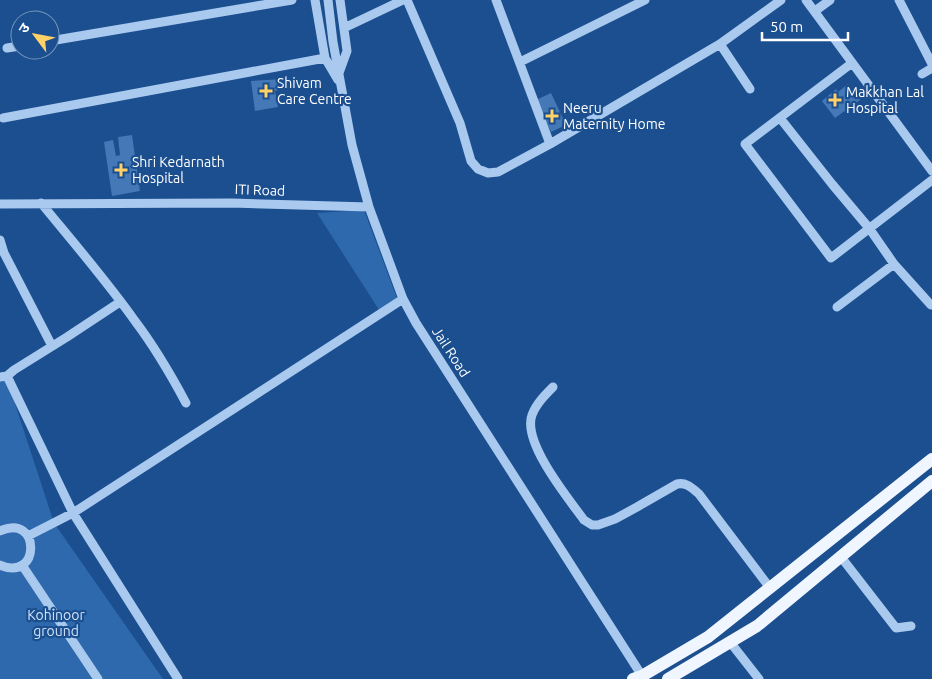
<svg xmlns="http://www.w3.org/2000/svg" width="932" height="679" font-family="Ubuntu,'Noto Sans Devanagari',sans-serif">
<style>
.green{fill:#2e69ad}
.building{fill:#4478b7}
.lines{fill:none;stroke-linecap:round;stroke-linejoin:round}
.minor{stroke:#a9c9ee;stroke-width:9}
.major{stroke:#f0f6ff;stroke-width:12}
.poi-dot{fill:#ffd166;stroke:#1b4f8f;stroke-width:2}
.labels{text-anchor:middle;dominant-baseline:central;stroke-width:4.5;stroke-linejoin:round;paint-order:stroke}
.poi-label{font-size:14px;fill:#fff;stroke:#1b4f8f;text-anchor:start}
.street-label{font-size:14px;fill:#fff;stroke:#1b4f8f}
.park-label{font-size:14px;fill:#cfe3fa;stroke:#1b4f8f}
</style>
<rect width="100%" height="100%" fill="#1b4f8f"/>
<path class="green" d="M364,210L398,301L381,313L317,213Z
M6,376L54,523L163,679H0V378Z"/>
<path class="building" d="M283,79L286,88L275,91L278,107L255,111L251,81Z
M848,84L860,100L835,118L822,101L836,89L838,92Z
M551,93L566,125L551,132L536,100Z
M132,135L140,191L112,196L104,142L113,140L116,156L120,155L118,137Z"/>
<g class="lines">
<path class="minor" d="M315,0L325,58L338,80
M328,0L333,42L352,145L369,207L403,299L416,323L644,679
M407,0L460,123L471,161L478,169L488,173L498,172L550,144L720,44L781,0
M496,0L550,144
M806,0L932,171
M899,0L932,64
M815,11L830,0
M344,28L403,0
M50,41L292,0
M720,44L750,89
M7,48L20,46
M520,62L645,0
M852,63L745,144L831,258L932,180
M339,73L347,51L340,0
M922,74L932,68
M3,118L325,58
M780,118L832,184L869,228L894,264
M41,203C73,242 106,280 135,321C154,346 171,375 186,403
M0,204L232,203L369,207
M0,240L4,253L52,346
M837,307L894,264L931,305L932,304
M7,376L14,370L67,337L120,302
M0,377L7,376L73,513L403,299
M553,387C545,395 536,404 532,415C522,442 568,498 584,520L592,525H598L615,519L637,507L677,484C686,482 692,488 699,494L770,588
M0,531C41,512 41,583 0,565
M28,536L73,513L178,679
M841,557L896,628L911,626
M22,565L98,679
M730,642L759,679"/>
<path class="major" d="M633,679L642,676L708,637L932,459
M668,679L757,626L932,481"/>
</g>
<g class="poi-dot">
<path d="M263.5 83.5h5v5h5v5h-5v5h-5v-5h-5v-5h5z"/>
<path d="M832.5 92.5h5v5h5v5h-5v5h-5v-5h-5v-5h5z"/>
<path d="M549.5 108.5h5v5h5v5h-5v5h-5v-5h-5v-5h5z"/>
<path d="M118.5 162.5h5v5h5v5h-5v5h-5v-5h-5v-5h5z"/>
</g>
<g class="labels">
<g class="poi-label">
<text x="277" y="83">Shivam<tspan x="277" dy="16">Care Centre</tspan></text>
<text x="846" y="92">Makkhan Lal<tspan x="846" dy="16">Hospital</tspan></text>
<text x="563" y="108">Neeru<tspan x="563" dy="16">Maternity Home</tspan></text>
<text x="132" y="162">Shri Kedarnath<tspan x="132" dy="16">Hospital</tspan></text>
</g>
<g class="street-label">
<text transform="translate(260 190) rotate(2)">ITI Road</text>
<text transform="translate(451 352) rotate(57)">Jail Road</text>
</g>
<g class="park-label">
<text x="56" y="615">Kohinoor<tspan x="56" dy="16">ground</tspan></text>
</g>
</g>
<g transform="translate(35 35) rotate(302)"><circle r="24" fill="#1b4f8f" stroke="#7695bc"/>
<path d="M0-4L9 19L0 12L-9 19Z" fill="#ffd166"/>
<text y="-8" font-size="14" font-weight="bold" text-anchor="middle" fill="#ffffff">उ</text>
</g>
<path d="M762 32v8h86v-8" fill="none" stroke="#ffffff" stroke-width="2.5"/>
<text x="770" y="32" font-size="15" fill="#ffffff" stroke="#1b4f8f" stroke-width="4" paint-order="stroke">50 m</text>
</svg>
